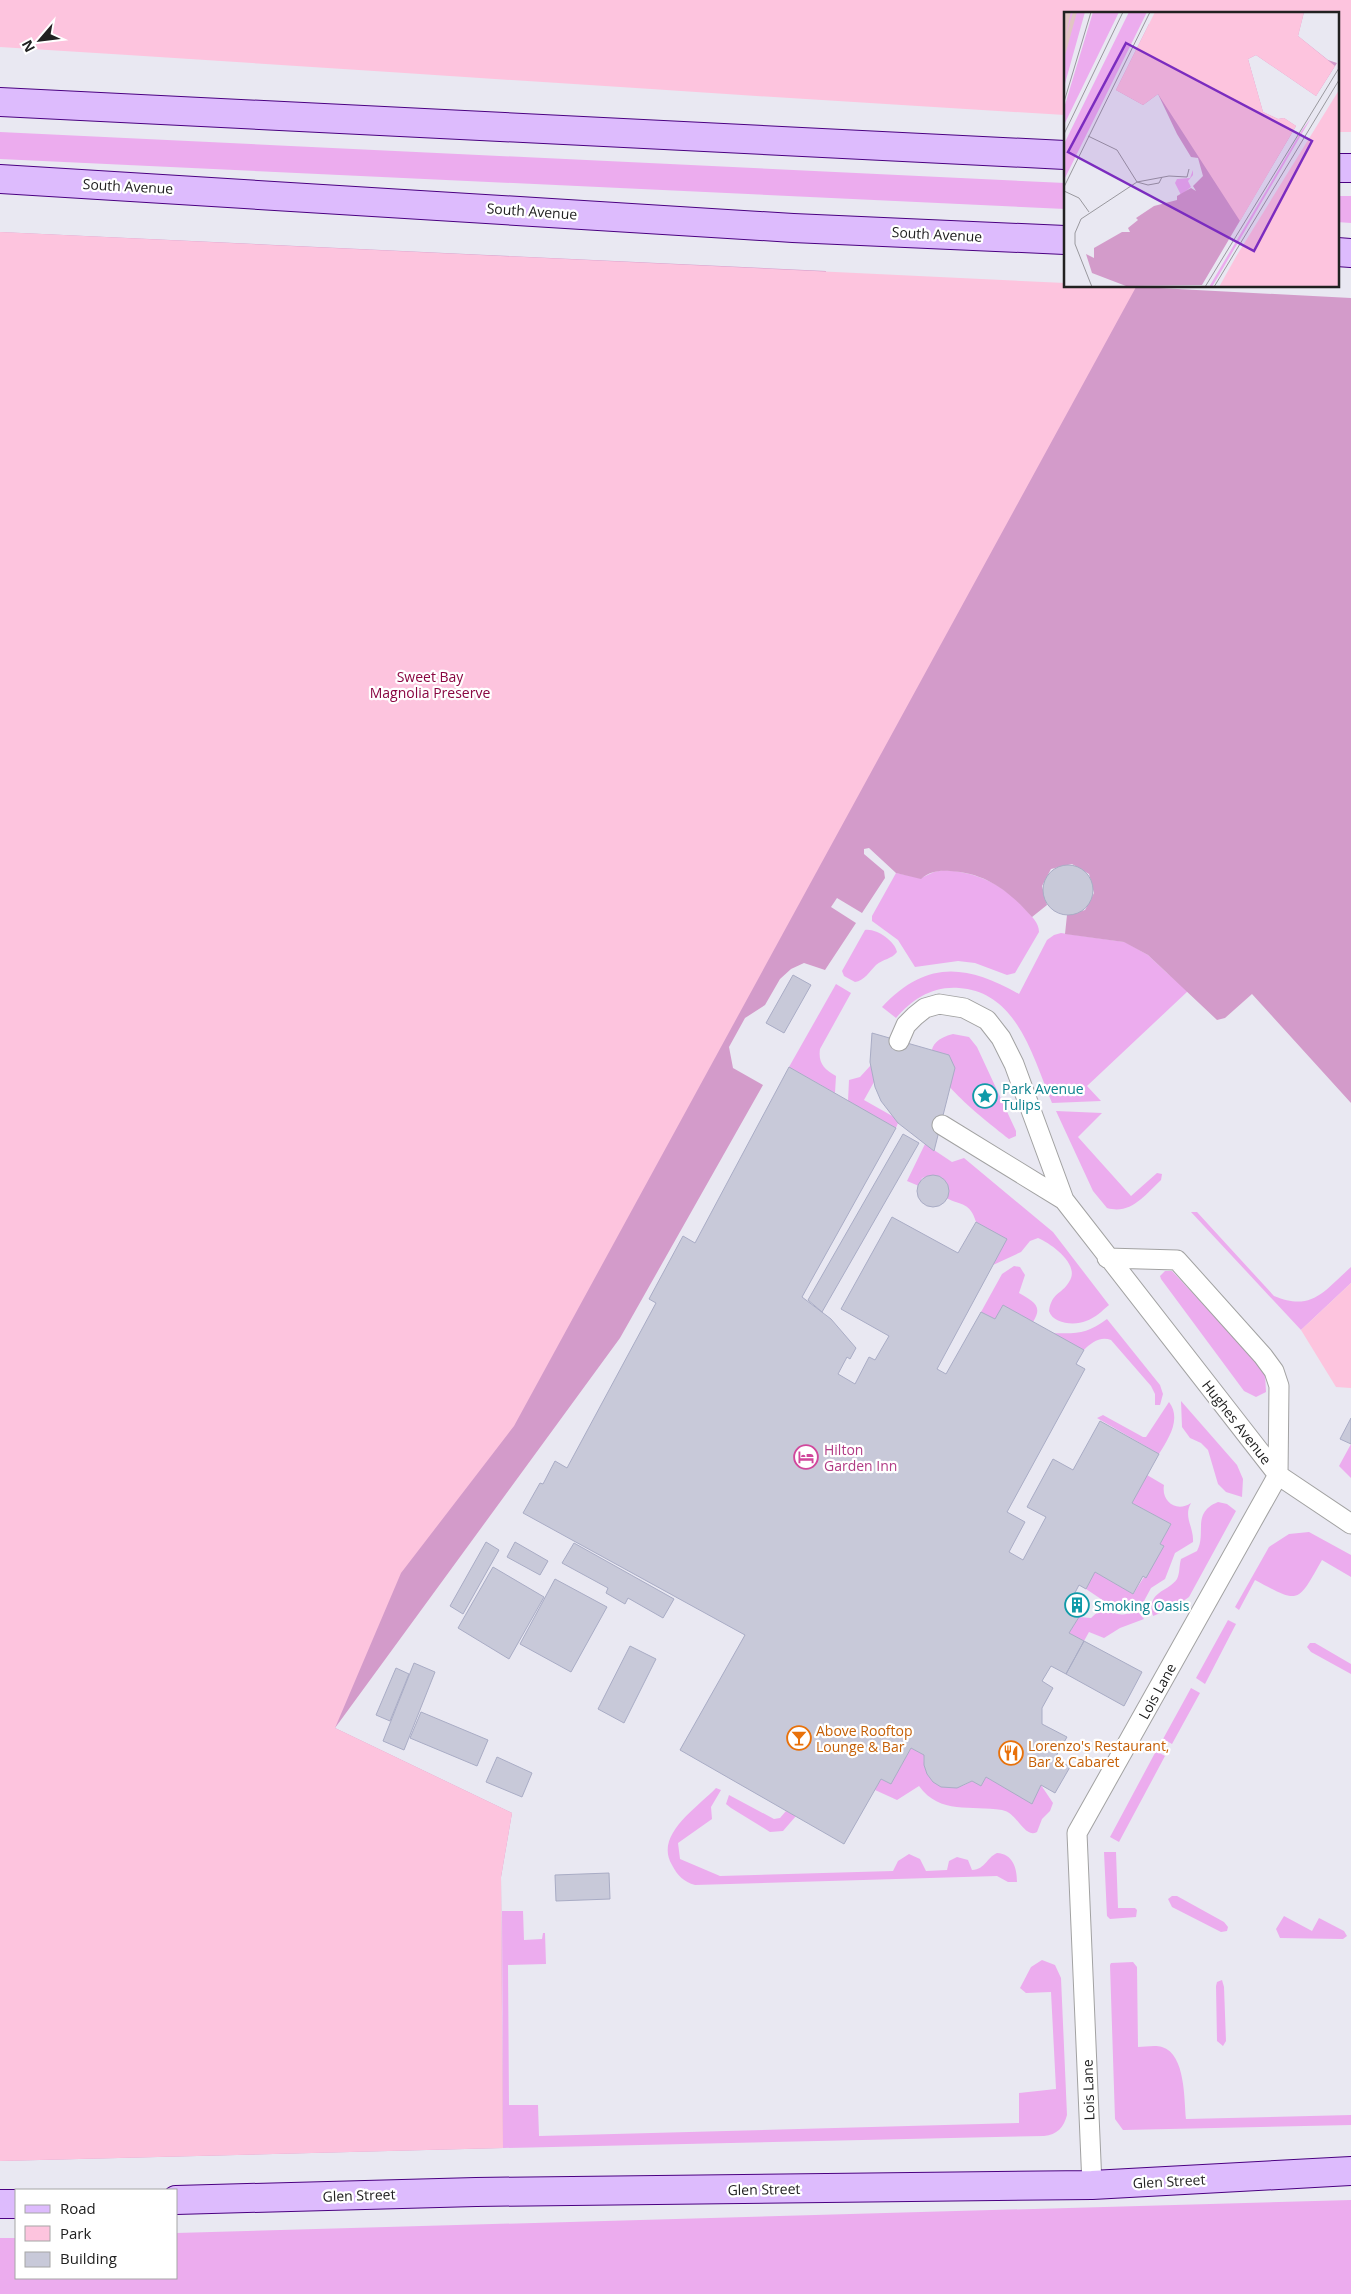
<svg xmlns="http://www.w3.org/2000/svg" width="1351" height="2294" font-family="'Open Sans',sans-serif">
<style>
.grass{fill:#ecacee}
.forest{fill:#d39bca}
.park{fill:#fdc4de}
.building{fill:#c8c9d9;stroke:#a9acc5}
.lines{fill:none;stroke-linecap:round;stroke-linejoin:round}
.lane-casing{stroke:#a2a2a2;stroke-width:21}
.secondary-casing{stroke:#4a0081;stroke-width:30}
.lane{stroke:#fff;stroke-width:19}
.secondary{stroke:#ddbbfd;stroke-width:28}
.labels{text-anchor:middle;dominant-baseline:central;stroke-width:4.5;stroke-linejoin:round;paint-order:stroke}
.street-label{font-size:14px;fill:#212121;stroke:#fff}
.park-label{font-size:14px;fill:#890641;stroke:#fff}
.culture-label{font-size:14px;fill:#0d838f;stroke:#fff;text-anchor:start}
.hotel-label{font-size:14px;fill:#b23c85;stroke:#fff;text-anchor:start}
.food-label{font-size:14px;fill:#c56008;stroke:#fff;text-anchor:start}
.inset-road{fill:none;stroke:#99989e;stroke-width:1}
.view{fill:#7b2cbf;fill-opacity:0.15;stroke:#7b2cbf;stroke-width:2.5}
.inset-edge{fill:none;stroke:#212121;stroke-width:2.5}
</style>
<rect width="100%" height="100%" fill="#e9e8f2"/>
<path class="grass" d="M0,132L1065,183V209L0,159Z
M1337,196H1351V223L1337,222Z
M943,870C977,872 1003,884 1025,909C1031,916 1039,922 1039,932L1015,973L1007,975L975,963L958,961L915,967L898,940L872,921V916L896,873L921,878L934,872Z
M865,930C876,928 895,941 897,952C892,959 883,959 876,965C870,971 864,981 855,982L844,976L842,971Z
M1061,933L1125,942L1148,955L1166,972L1188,991L1087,1086L1101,1101L1052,1103C1033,1058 1018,992 959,988C932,986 913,999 896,1018L882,1007C926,960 966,964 1019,994L1047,940L1054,935Z
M836,984L851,993L820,1049C818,1063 824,1069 836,1076L835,1093L789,1067Z
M953,1034L969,1037L977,1047L1016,1131V1136L1009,1139C990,1123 888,1050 953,1034Z
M871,1065L874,1082L864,1100L894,1117L898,1123L896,1128L848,1101L849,1080L860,1077Z
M1056,1111L1102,1113L1078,1137L1131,1196L1157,1173L1162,1174L1161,1180C1145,1195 1131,1215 1107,1208L1093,1191Z
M925,1144L952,1162L964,1158L1053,1232L1109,1305C1102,1311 1095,1318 1086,1321C1075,1326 1053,1324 1049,1311C1052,1292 1061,1295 1069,1282C1081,1265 1052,1244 1038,1238L1030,1241L1021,1252L993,1265L1006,1239L976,1222C970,1202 962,1206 946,1198L949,1192L945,1181L935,1175L922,1178L919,1186L907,1181Z
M1191,1212H1197L1274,1296C1312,1312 1324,1291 1351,1267V1283L1301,1330Z
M1014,1266L1020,1267L1025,1275L1019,1293C1032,1301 1044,1305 1033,1322L1003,1305L995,1319L981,1312L1002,1274Z
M1165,1271H1172L1256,1361L1265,1374L1266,1392L1256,1397L1244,1391L1161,1279L1160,1276Z
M1107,1319L1160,1385L1163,1394L1160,1405H1155V1394L1151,1386L1111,1340C1100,1336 1091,1343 1084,1350L1052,1333C1076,1334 1087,1334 1107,1319Z
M1181,1401L1237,1465L1243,1479L1242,1497L1226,1492L1218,1484L1208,1450L1201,1443L1190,1438L1182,1427Z
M1169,1402C1182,1419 1168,1439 1159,1454L1097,1418L1103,1415L1143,1437H1146Z
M1351,1444V1478L1339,1466Z
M1147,1475L1164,1485C1161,1501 1176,1513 1191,1503C1183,1517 1194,1527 1193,1542L1175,1553L1165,1579L1151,1588L1144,1601L1128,1610L1119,1611L1086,1589L1095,1572L1133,1594L1164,1546L1160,1544L1171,1524L1132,1503Z
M1218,1502L1227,1504L1236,1511L1189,1597L1175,1607L1153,1616C1146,1591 1167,1593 1177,1579C1180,1573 1179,1566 1181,1559L1197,1551C1207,1533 1191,1513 1218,1502Z
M1309,1532L1351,1555V1577L1322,1560C1297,1604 1300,1604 1255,1580L1239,1610L1235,1607L1269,1547L1289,1534Z
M1103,1607C1118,1617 1121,1615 1138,1612L1144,1619L1120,1628L1104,1638L1089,1632L1084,1641L1069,1633L1079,1617L1091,1618Z
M1228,1620L1236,1624L1205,1684L1196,1678Z
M1310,1643H1315L1351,1664V1674L1311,1652L1307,1647Z
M1191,1688L1200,1693L1172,1744L1163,1739Z
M911,1748L924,1755C921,1784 950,1796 972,1781L981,1786L986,1777L1032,1803L1041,1785L1053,1803L1050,1811L1042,1819L1037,1832C1024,1839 1018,1813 1002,1810C971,1805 940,1815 919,1786L897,1800L875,1790L881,1779L891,1784Z
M1156,1751L1165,1756L1119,1842L1110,1837Z
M716,1788L721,1790L711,1807L712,1819L678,1843L680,1859L720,1876L893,1871L898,1861L909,1854L920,1859L926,1871L947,1870L949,1861L957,1857L968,1860L972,1870C986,1869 986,1858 997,1853C1013,1854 1017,1868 1017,1882H1008L997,1876L695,1885C684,1882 677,1875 672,1865C654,1835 697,1808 716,1788Z
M729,1795L774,1819L780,1818L786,1811L796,1816L783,1831L770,1832L731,1808L726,1804Z
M1104,1852H1116L1118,1908H1135L1137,1910L1136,1917L1110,1919L1107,1916Z
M1172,1896H1177L1224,1922L1228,1927L1227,1931L1221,1932L1172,1907L1168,1899Z
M502,1911H523L524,1940L542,1939L543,1933H545L546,1964L508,1965L509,2105H538L539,2136L1019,2123V2093L1056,2089L1051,1992L1026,1993L1020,1988L1031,1967L1042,1960L1055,1965L1061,1978L1067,2115C1064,2127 1057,2135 1044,2136L503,2148Z
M1284,1916L1312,1931L1319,1918L1344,1931L1347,1936L1343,1939L1280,1938L1276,1929Z
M1133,1962L1137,1967L1138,2047C1145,2047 1155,2045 1162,2047C1186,2054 1184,2101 1186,2119L1351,2115V2125L1123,2130L1115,2119L1110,1965L1111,1963Z
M1222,1980L1224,1987L1226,2041L1223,2046L1217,2041L1216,1986L1217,1982Z
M1351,2200V2294H0V2238H16V2278H176V2233Z"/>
<path class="forest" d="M0,232L826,271L825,301L1065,283V286H1121L1351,298V1103L1252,994L1225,1018L1217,1020L1148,955L1124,942L1065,934L1067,915L1085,910L1094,893L1089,874L1072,864L1051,869L1042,886L1047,905L1032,917C1009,891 986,873 950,871C940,870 930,871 921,879L896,873L869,848L864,849V854L884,871L885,878L862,913L837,898L831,907L856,923L825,970L804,963L791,969L780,979L765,1005L745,1018L729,1047L733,1068L763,1085L620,1338L335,1728L512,1813L501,1877L503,2148L0,2161Z"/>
<path class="park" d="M0,0H1351V132H1337V14H1065V115C710,94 355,69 0,47Z
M0,232L1065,283V286L1136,287L514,1426L401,1573L335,1728L512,1813L501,1877L503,2148L0,2161Z
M1351,1283V1388L1336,1387L1301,1330Z"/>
<path class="building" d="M1043 890a25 25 0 1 1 50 0a25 25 0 1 1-50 0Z
M793,975L811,985L784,1033L766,1023Z
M872,1033L949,1055L955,1068L934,1151L898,1123L881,1101L875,1087L870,1062Z
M789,1067L896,1128L802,1297L831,1319L856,1348L850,1359L847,1357L838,1374L855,1384L869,1357L875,1360L889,1336L841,1309L892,1217L958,1253L976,1222L1007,1239L937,1369L946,1374L981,1312L995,1319L1003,1305L1084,1350L1076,1364L1085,1369L1007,1512L1025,1522L1009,1552L1023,1560L1046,1517L1027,1507L1053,1459L1073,1470L1100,1421L1159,1454L1132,1503L1171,1524L1160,1544L1164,1546L1146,1578L1143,1576L1133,1594L1095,1572L1086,1589L1079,1585L1066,1610L1079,1617L1069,1633L1084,1641L1066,1674L1051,1666L1042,1681L1053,1688L1042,1708V1724L1067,1737L1055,1758L1070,1767L1055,1793L1041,1785L1032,1804L986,1777L981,1786L972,1781L957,1788L941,1787L933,1782L927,1774L924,1765V1755L911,1748L891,1784L881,1779L844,1844L680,1750L745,1635L523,1513L540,1483L543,1484L555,1461L567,1468L656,1303L649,1299L683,1236L695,1243Z
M903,1134L919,1143L822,1312L808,1300Z
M917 1191a16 16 0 1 1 32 0a16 16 0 1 1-32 0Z
M1351,1418V1444L1340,1439Z
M486,1542L499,1550L463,1614L450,1606Z
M515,1542L548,1561L540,1575L507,1557Z
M574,1543L674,1599L663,1618L628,1598L625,1604L606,1593L608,1588L562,1563Z
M493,1567L544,1597L509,1659L458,1628Z
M555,1579L607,1607L571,1672L520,1644Z
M1075,1594L1087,1601L1079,1617L1066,1610Z
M1084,1641L1142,1672L1124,1706L1066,1674Z
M630,1646L656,1659L624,1723L598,1709Z
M414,1663L435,1672L404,1750L383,1741Z
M396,1668L409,1674L390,1721L376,1715Z
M421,1712L488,1740L477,1766L410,1738Z
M497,1757L532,1773L522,1797L486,1782Z
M609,1873L610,1899L556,1901L555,1875Z"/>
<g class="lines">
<g class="lane-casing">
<path id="lane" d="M899,1041L906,1025L915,1016L925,1008L939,1004L964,1008L987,1020L1001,1038L1014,1064L1064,1200L1278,1475L1351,1524
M942,1125L1064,1200
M1092,2185L1077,1833L1278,1475L1279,1386L1274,1371L1263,1356L1177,1260L1107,1258"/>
</g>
<g class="secondary-casing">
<path id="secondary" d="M0,102L1065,155
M1337,168H1351
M0,179L793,228L1065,240
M1337,252L1351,253
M176,2200L476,2192L1092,2185L1351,2171
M0,2204H16"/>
</g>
<use href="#lane" class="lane"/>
<use href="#secondary" class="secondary"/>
</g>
<defs>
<g id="sight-ring" transform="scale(1.25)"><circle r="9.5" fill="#fff" stroke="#0f9aa8" stroke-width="1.5"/><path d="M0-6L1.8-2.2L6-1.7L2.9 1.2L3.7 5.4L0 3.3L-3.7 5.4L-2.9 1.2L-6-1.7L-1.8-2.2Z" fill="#0f9aa8"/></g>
<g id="hotel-ring" transform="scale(1.25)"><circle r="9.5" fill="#fff" stroke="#d1479c" stroke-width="1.5"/><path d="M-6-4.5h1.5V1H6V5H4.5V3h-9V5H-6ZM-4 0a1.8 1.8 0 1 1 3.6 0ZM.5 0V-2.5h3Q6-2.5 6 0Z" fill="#d1479c"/></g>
<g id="building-ring" transform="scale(1.25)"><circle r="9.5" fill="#fff" stroke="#0f9aa8" stroke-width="1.5"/><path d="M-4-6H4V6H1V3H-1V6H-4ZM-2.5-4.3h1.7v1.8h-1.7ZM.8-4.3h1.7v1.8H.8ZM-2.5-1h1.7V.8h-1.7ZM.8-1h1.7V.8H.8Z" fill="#0f9aa8"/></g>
<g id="bar-ring" transform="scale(1.25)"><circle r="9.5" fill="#fff" stroke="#e8710a" stroke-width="1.5"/><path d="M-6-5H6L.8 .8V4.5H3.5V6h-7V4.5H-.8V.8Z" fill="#e8710a"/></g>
<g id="restaurant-ring" transform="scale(1.25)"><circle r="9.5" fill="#fff" stroke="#e8710a" stroke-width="1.5"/><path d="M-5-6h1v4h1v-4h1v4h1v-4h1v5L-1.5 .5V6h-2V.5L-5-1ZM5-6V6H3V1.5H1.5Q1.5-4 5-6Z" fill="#e8710a"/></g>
</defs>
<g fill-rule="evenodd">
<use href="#sight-ring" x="985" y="1096"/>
<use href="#hotel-ring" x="806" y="1457"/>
<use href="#building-ring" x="1077" y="1605"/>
<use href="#bar-ring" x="799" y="1738"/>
<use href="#restaurant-ring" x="1011" y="1753"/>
</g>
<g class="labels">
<g class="street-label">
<text transform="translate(128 186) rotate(3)">South Avenue</text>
<text transform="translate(532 211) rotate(4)">South Avenue</text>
<text transform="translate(937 234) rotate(3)">South Avenue</text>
<text transform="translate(1237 1422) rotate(52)">Hughes Avenue</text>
<text transform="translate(1157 1691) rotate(-61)">Lois Lane</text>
<text transform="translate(1088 2090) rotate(-92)">Lois Lane</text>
<text transform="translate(1169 2181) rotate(-3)">Glen Street</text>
<text transform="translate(764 2189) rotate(-1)">Glen Street</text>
<text transform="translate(359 2195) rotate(-2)">Glen Street</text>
</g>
<g class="park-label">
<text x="430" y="676">Sweet Bay<tspan x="430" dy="16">Magnolia Preserve</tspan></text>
</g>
<g class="culture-label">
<text x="1002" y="1088">Park Avenue<tspan x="1002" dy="16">Tulips</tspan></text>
<text x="1094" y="1605">Smoking Oasis</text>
</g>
<g class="hotel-label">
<text x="824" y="1449">Hilton<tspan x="824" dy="16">Garden Inn</tspan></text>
</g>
<g class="food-label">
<text x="816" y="1730">Above Rooftop<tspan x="816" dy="16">Lounge &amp; Bar</tspan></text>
<text x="1028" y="1745">Lorenzo's Restaurant,<tspan x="1028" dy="16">Bar &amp; Cabaret</tspan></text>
</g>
</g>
<g transform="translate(1064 12)">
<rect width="275" height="275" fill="#e9e8f2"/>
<path d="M0,0H21L0,75ZM29,0H55L0,113V96ZM65,0H83L0,168V132ZM247,106L148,275H145L238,118ZM129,158V163L124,169L127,175L117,183L111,171L113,167L126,166Z" fill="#ecacee"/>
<path d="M240,0L234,24L264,48L273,51L252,84L192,43L184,47L199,100L214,107L220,106L232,114L138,273L62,274L28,261L22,242L30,246V236L58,220H66L64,216L74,208L72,206L90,194L113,188V184L127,176L132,179L129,174L139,164L134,146L127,145L113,122L94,82L79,93L52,78L85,12Z" fill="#d39bca"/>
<path d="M0,0H7L2,23L9,0H13L0,47Z" fill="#e1c4c4"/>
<path d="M91,0H240L234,24L271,54L252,84L192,43L184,47L199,100L214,107L220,106L232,114L176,209L94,82L79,93L52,78ZM275,78V275H155L173,243Z" fill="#fdc4de"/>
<path class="inset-road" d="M0,90L27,0M0,122L59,0M24,124L53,138L73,170L84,173L95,171L98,165M0,175L86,0M0,179L15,186L25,200M28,275L11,232V221L17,207L73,170L105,164L123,165L125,157M141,275L275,56M150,275L275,68"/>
<path class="view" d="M62,31L248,129L190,239L4,140Z"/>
<rect width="275" height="275" class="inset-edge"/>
</g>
<rect x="15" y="2189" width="162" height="90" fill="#ffffff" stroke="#a6a6a6"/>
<rect x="25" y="2205" width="25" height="8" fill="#ddbbfd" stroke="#a6a6a6"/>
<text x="60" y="2214" font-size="15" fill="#212121">Road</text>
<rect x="25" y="2226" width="25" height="15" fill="#fdc4de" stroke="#a6a6a6"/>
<text x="60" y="2239" font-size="15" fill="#212121">Park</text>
<rect x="25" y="2252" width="25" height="15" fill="#c8c9d9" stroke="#a6a6a6"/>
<text x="60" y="2264" font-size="15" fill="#212121">Building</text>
<g transform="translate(40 40) rotate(242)" stroke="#ffffff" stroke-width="4" paint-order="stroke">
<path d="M0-4L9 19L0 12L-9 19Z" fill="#212121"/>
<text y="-8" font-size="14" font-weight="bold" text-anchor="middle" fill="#212121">N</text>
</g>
</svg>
